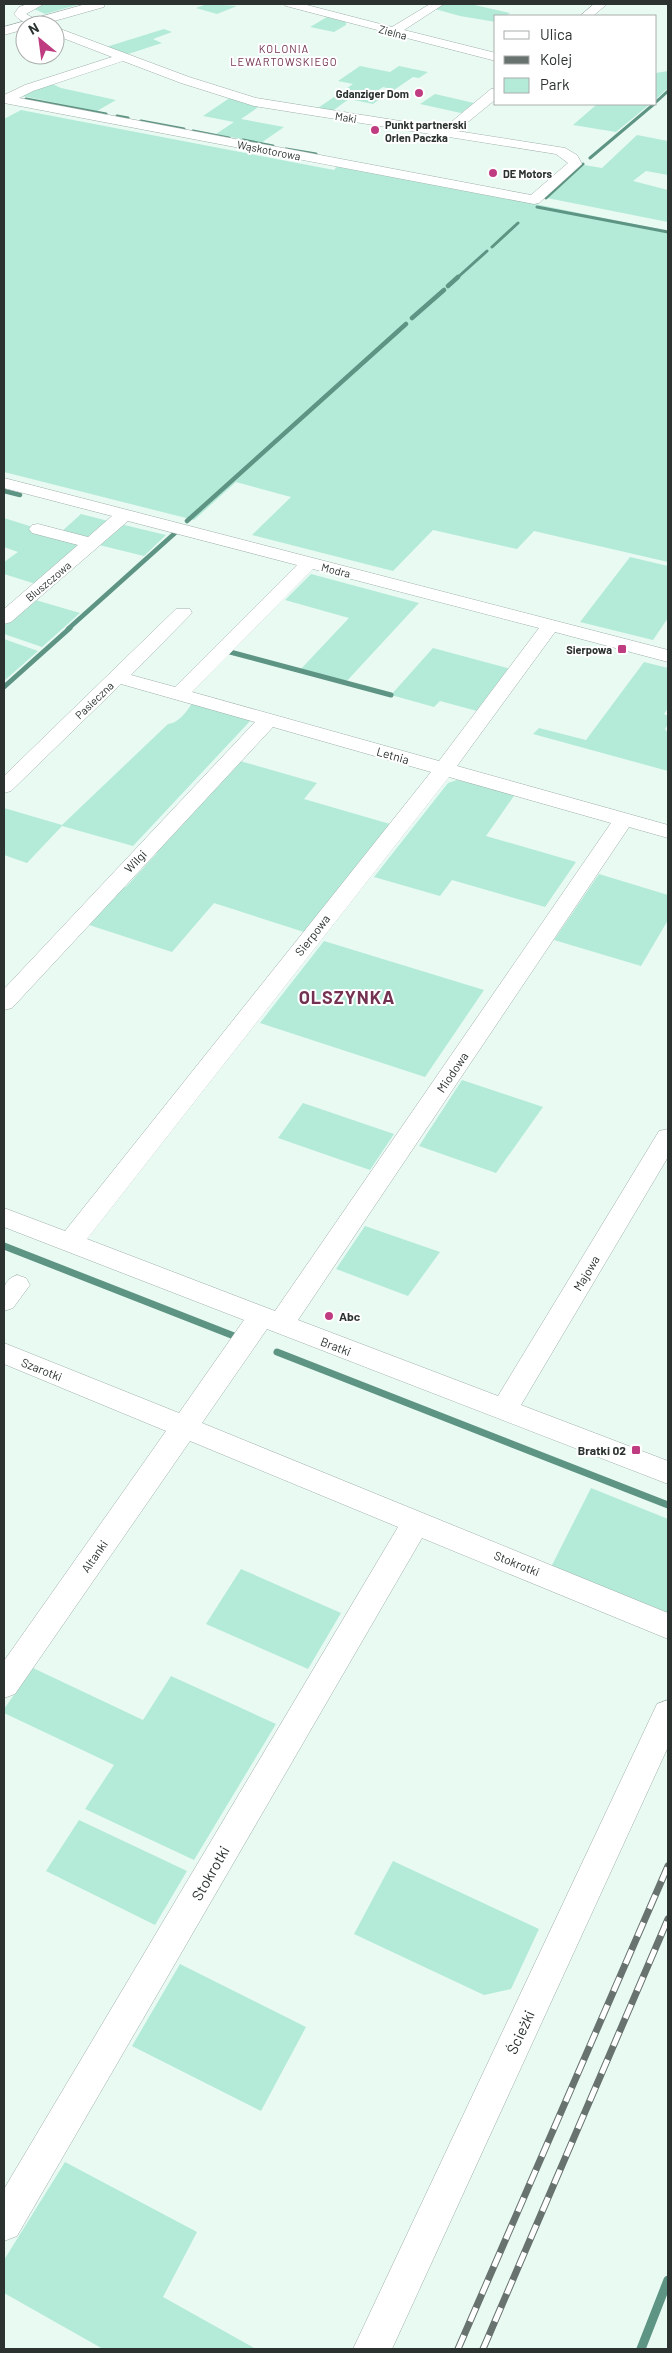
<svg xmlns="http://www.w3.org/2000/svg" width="672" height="2353" font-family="Barlow,sans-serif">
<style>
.green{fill:#b3ebd8}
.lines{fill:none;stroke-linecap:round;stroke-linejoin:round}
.stream-far4{stroke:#5e9483;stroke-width:3}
.stream-far3{stroke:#5e9483;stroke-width:4.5}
.stream-far2{stroke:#5e9483;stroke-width:5}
.stream-far1{stroke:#5e9483;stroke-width:7}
.stream{stroke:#5e9483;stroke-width:9}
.street-casing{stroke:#9fafa9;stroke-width:1}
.secondary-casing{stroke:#9fafa9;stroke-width:1}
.street{fill:#fff;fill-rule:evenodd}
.secondary{fill:#fff;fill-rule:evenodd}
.rail-casing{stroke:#68736f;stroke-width:7}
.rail{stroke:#fff;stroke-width:5;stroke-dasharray:15;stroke-linecap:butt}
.poi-dot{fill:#c03c81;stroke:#fff;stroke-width:2}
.labels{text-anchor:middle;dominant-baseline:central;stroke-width:4;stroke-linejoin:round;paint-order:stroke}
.far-street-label{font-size:11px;fill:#2b3230;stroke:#fff}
.far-neighbourhood-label{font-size:11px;letter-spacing:1px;fill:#743252;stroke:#fff}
.far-poi-label{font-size:11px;font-weight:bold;fill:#2b3230;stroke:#fff;text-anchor:end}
.street-label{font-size:12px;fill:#2b3230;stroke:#fff}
.poi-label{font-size:12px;font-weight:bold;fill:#2b3230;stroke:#fff;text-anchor:start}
.near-street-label{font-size:15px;fill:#2b3230;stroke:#fff}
.district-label{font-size:18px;font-weight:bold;letter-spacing:1px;fill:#743252;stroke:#fff}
</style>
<rect width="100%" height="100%" fill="#e9faf3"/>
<path class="green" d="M44,4H80L45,14L32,8Z
M207,4L237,6L217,14L196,8Z
M445,4H470L510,13L505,16H496V22L460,16L435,9Z
M327,17L346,22V25L334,32L310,27Z
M164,29L172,32L153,39L162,43L125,55L106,47Z
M360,66L390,72L399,66L428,72L419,78L413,77L394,90L383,87L374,93L385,95L373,104L349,99L331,112L315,110L353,84L338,81Z
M668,71V88L656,99V73Z
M50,83L61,88L116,100L97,111L22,96Z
M435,94L474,103L461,113L420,104Z
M231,97L260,106L241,119L284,127L261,143L216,134L234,122L203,116Z
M591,104H650L616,132L573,125L596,105Z
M21,110L334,170L339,164L668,231V562L534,531L517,549L433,530L393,571L252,535L291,497L236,482L194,520L4,472V119Z
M637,135L668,141V175L646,171L633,181L668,190V222L547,198L584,165L602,168Z
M81,514L112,522L86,539L60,533Z
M4,518L87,544L39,585L4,574V562L18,552L4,547Z
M120,524L166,535L144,556L99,545Z
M630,557L668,566V618L653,640L580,622Z
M311,574L419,603L345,683L299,671L349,618L285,600Z
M32,599L80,613L42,647L4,634V624Z
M4,639L38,651L4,681Z
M433,648L511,669L477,711L440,701L434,707L391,695Z
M644,662L668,668V708L664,714L668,716V724L665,729L668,733V771L533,734L539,728L586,740Z
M193,702L252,719L133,846L62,826L27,863L4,855V808L62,825L168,724C179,723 187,711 193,702Z
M240,761L317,783L304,799L390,824L304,932L214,903L172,952L86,924L119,888L126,887L157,853L152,851Z
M457,780L516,793L486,836L576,862L545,907L452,880L440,896L374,877L448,783Z
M599,874L668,895V920L641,966L554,940Z
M324,941L484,990L425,1077L260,1023Z
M462,1080L543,1107L496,1173L419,1146Z
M303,1103L394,1134L370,1170L278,1138Z
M365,1226L440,1252L408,1296L336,1269Z
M591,1488L668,1519V1619L549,1571Z
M241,1569L341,1613L308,1669L206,1624Z
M33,1668L143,1720L171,1676L276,1724L194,1860L85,1809L114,1765L4,1713V1709Z
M79,1820L187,1871L155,1925L46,1871Z
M393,1861L539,1929L511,1989L484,1995L354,1934Z
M180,1964L306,2027L261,2111L132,2046Z
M65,2162L197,2232L163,2297L256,2349H103L4,2293V2260Z"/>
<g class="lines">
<path class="stream-far4" d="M26,99L106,114
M656,102L668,91
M117,116L128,118
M141,121L184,129
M193,131L229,138
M243,140L273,146
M286,149L316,154
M590,158L654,104
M546,198L583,164
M537,207L668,232
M492,247L518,223
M457,278L487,251"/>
<path class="stream-far3" d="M448,286L458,277
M412,318L444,290
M4,491L20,495
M187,521L406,324
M68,629L175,533"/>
<path class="stream-far2" d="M230,652L391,695
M4,687L70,628"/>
<path class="stream-far1" d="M4,1246L234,1336
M277,1352L668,1505"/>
<path class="stream" d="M641,2349L668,2280"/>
<g class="street-casing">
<path id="street" d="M28,4H44L26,14L46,25C33,25 23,25 14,14L19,7Z
M284,4H303L392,27L430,4H444L404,30L496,53V61L395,35H387L385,32L286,6Z
M594,4H607L593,16H580Z
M55,27L189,77L256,98L444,128L491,89L496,88V99L457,131L565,148L577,155L582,164L539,203L534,204L4,103V95L25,85L112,57L55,35ZM123,61L181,83L254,106L556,154L568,163L531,195L19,98L33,91Z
M4,478L668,650V662L555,632L457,766L668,825V838L629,827L298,1320L498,1396L659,1131L668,1129V1157L521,1405L668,1461V1484L267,1329L202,1423L668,1613V1639L422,1538L17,2236L4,2241V2189L398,1527L190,1441L15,1694L4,1698V1661L166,1431L4,1364V1343L179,1413L244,1320L4,1227V1208L65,1231L431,772L273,727L12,1008L4,1010V989L255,722L121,684L11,791L4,793V776L176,609H190L192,613L131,675L175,687L297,565L128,521L11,622L4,624V609L78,545L32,533L29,529L32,525L38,524L88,537L112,516L4,488ZM313,569L539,628L439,761L192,692ZM449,777L611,823L275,1311L87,1239Z
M17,1275L26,1278L30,1285L13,1308L4,1311C4,1294 0,1281 17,1275Z
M668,1700V1747L392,2349H353L657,1704Z"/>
</g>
<g class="secondary-casing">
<path id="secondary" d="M86,4H105L104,7L40,25H25V29L4,35V27Z"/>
</g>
<use href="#street" class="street"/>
<use href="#secondary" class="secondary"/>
<g class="rail-casing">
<path id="rail" d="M458,2349L668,1866
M483,2349L668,1919"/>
</g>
<use href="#rail" class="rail"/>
</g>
<g class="poi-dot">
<circle cx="419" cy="93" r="5"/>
<circle cx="375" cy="130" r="5"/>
<circle cx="493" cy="173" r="5"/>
<rect x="617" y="644" width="10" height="10" rx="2.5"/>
<circle cx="329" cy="1316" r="5"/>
<rect x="631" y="1445" width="10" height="10" rx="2.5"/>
</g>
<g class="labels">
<g class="far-street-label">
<text transform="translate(393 32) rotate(15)">Zielna</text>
<text transform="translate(346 117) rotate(9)">Maki</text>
<text transform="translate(269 150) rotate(11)">Wąskotorowa</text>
<text transform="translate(336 570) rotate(14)">Modra</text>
<text transform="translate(48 581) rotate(-40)">Bluszczowa</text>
<text transform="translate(94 700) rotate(-44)">Pasieczna</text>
</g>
<g class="far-neighbourhood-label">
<text x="284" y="48">KOLONIA<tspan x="284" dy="13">LEWARTOWSKIEGO</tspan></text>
</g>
<g class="far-poi-label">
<text x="409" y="93">Gdanziger Dom</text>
<text x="385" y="124" text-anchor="start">Punkt partnerski<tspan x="385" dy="13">Orlen Paczka</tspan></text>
<text x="503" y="173" text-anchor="start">DE Motors</text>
<text x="612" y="649">Sierpowa</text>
</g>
<g class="street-label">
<text transform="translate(393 755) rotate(16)">Letnia</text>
<text transform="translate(135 861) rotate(-47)">Wilgi</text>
<text transform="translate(312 935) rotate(-52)">Sierpowa</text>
<text transform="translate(452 1072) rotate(-56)">Miodowa</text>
<text transform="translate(586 1273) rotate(-59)">Majowa</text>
<text transform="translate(336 1346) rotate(21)">Bratki</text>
<text transform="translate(42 1369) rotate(22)">Szarotki</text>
<text transform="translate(94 1556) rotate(-55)">Altanki</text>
<text transform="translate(517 1563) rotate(22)">Stokrotki</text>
</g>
<g class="poi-label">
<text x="339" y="1316">Abc</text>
<text x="626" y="1450" text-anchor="end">Bratki 02</text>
</g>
<g class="near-street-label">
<text transform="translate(210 1873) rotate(-60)">Stokrotki</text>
<text transform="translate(520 2032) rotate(-65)">Ścieżki</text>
</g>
<g class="district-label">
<text x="347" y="997">OLSZYNKA</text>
</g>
</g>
<rect width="672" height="2353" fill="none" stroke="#2b3230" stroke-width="10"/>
<rect x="494" y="15" width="162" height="90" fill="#ffffff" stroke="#aaadac"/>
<rect x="504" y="31" width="25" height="8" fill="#ffffff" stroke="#aaadac"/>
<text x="540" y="40" font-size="15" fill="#2b3230">Ulica</text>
<rect x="504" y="56" width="25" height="8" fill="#68736f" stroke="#aaadac"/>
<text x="540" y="65" font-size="15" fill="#2b3230">Kolej</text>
<rect x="504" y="78" width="25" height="15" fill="#b3ebd8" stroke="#aaadac"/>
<text x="540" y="90" font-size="15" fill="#2b3230">Park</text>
<g transform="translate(40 40) rotate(331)"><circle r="24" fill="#ffffff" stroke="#aaadac"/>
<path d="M0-4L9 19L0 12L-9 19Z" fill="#c03c81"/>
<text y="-8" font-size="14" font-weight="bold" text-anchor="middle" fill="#2b3230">N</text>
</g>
</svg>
